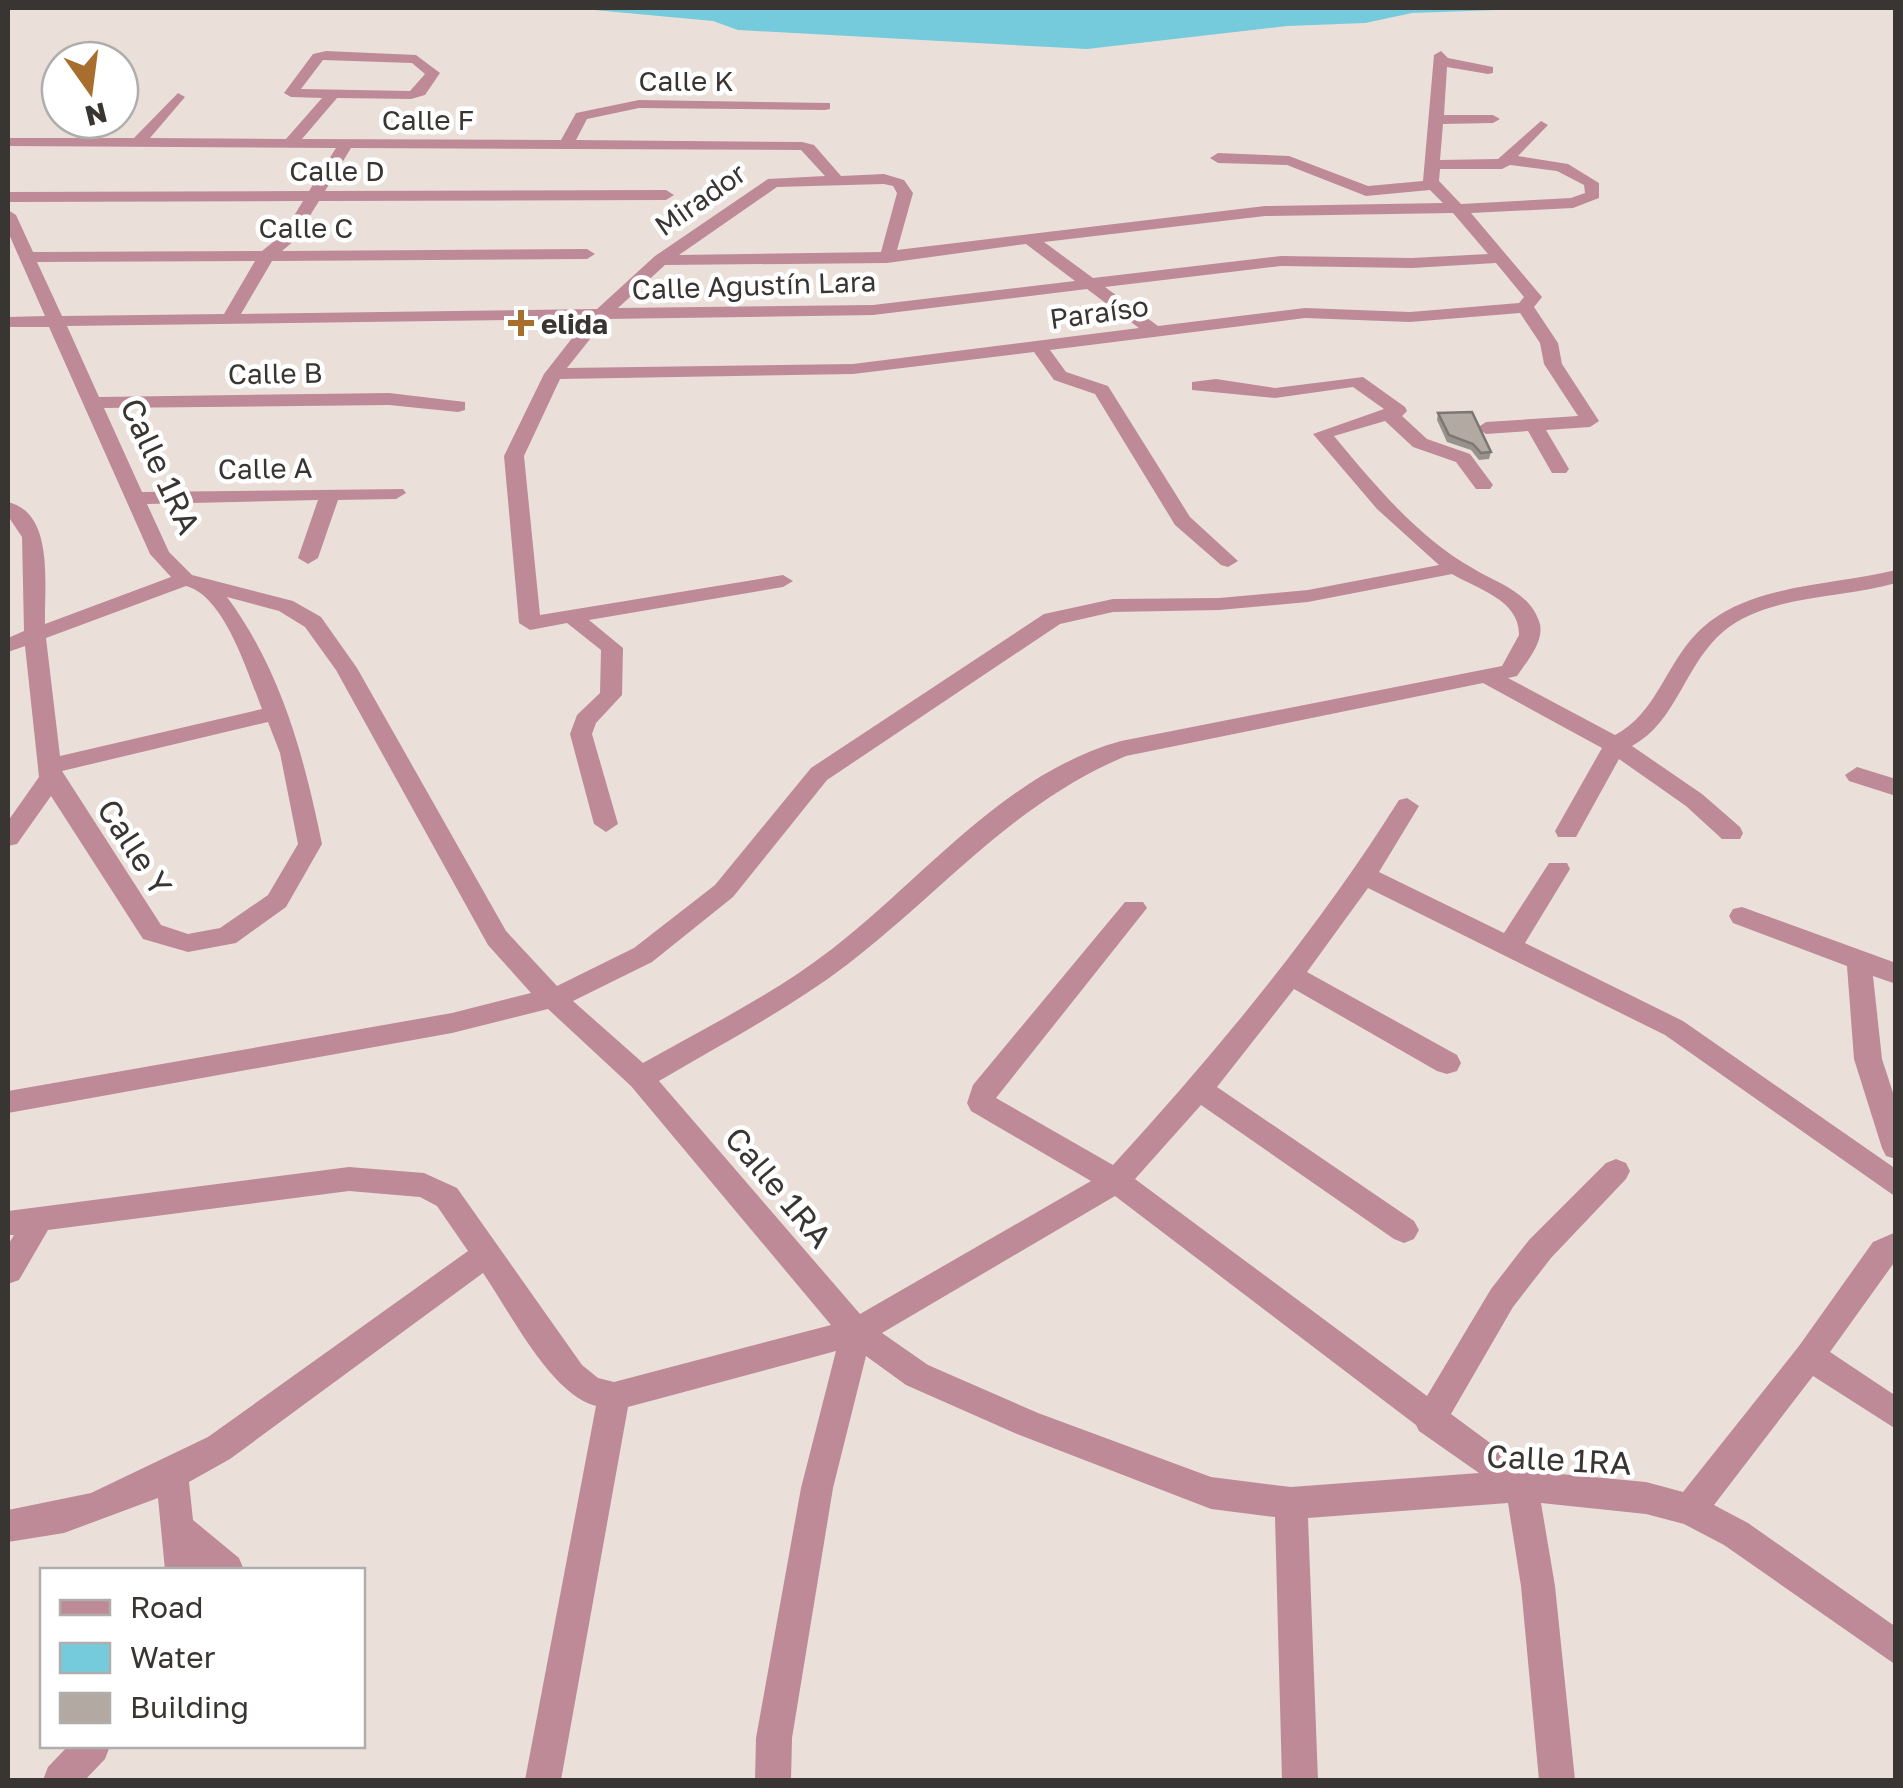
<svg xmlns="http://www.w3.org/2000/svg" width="1903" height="1788" font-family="'Golos Text',sans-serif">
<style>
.water{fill:#75cbdb}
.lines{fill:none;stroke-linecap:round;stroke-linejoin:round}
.minor{fill:#be8a98;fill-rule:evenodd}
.wall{fill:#99918c}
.building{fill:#b2a9a3;stroke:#7d7672;stroke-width:2.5}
.poi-dot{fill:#a76e2d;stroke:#fff;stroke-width:4}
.labels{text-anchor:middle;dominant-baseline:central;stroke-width:9;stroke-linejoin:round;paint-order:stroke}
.far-street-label{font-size:28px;fill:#393533;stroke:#fff}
.far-poi-label{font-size:28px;font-weight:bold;fill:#393533;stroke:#fff;text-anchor:start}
.street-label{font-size:32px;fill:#393533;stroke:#fff}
</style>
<rect width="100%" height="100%" fill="#eae0d9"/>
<path class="water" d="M573,8H1554L1412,13L1365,23L1287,26L1087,49L738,30L713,21Z"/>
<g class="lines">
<path class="minor" d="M326,51L416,55L440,73L425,95L411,99L337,98L302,139L561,140L576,113L639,100L830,103V109L825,110L639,108L587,119L576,140L802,142L814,145L841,176L884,174L904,180L913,193L897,250L1265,206L1443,203L1430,190L1366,196L1287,165L1218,163L1210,158L1218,153L1289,156L1368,186L1423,181L1434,55L1441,51L1448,58L1493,67V73L1488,74L1447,67L1444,115H1493L1500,119L1493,123L1443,124L1440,160L1498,159L1541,121L1548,125L1518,156L1568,164L1599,183V198L1573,208L1471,213L1542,297L1534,307L1558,343L1562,364L1599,421L1590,427L1546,430L1569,469L1566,473H1552L1528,431L1486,434L1477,428L1486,422L1578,416L1544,364L1540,343L1520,313L1410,322L1305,318L1050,350L1066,372L1108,386L1190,517L1238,561L1228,567L1221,565L1175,525L1095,394L1054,380L1034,352L853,374L560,379L524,456L540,615L783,575L793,581L783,587L589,620L623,648L622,695L596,723L592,734L618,824L606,832L594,824L570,734L577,715L600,693L601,650L567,623L530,630L519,623L504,456L544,374L587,319L67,326L99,397L389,393L465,402V410L458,412L389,405L104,408L142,492L403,489L406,493L396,499L338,500L318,558L308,564L298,558L318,500L147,504L169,552L192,575L293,601L321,617L357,668L506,931L557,986L634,948L715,885L811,768L1044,614L1113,599L1219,598L1308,590L1439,565L1377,509L1313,434L1384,409L1353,387L1275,398L1192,390V382L1216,379L1275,388L1363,377L1405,407L1407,411L1402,416L1427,439L1470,454L1493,485L1490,489H1476L1456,462L1413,447L1385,421L1334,436C1374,484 1418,538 1474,569C1497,583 1529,592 1539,621C1546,640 1527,661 1517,676L1508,678L1615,735C1656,714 1666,664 1697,633C1745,583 1833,586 1896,570V583C1841,599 1770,594 1724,631C1685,663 1677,722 1632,746L1702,794L1740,827L1743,833L1740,839H1722L1686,806L1619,759L1576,837H1558L1555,831L1602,748L1483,683L1126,756C1012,804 943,891 848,964C789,1009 723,1043 659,1081L860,1314L1091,1181L971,1111L967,1103L973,1085L1125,902H1143L1147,908L996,1098L1113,1165C1218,1050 1316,932 1399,800L1407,798L1419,806L1379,872L1504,933L1549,863H1567L1570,869L1525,943L1683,1021L1896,1169V1197L1665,1035L1368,888L1307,972L1457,1055L1461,1063L1457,1071L1447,1074L1437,1071L1294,989L1217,1087L1414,1221L1419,1230L1414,1239L1404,1243L1394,1239L1201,1105L1135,1179L1427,1396L1491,1289L1529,1240L1606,1163L1616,1159L1626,1163L1630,1171L1626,1179L1551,1258L1513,1307L1451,1414L1528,1471L1646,1482L1683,1492L1799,1346L1873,1242L1896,1232V1260L1830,1352L1896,1396V1429L1813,1376L1714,1505L1748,1523L1896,1627V1665L1724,1545L1684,1524L1646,1514L1541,1503L1555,1586L1575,1780H1539L1521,1586L1508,1503L1308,1518L1318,1780H1282L1275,1517L1211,1509L1017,1434L906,1385L866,1356L833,1488L792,1738L791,1780H755L756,1738L801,1488L836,1351L628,1407L561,1780H525L596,1406C551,1395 510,1312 483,1273L230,1459L189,1482L193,1520L239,1558L244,1570H165L158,1498L64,1533L8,1542V1510L91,1493L208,1437L468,1251L437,1206L420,1197L349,1191L48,1230L19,1280L8,1284V1245L14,1235H8V1211L349,1167L424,1173L457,1188L582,1365L598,1378L614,1382L831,1325L631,1086L548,1009L452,1033L8,1113V1091L452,1013L531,993L488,945L336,670L305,627L279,611L227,597C281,670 304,756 322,844L286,907L236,943L188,952L143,939L51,796L17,844L8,846V821L39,777L25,646L8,652V638L24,631L22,537L8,516V502C55,513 44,586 45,624L171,577L150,554L49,327H8V317L45,316L8,232V210L16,215L33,252L262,251L283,234L303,201L8,202V192L309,191L336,148L8,146V138H134L178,93L185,97L150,138L286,139L322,98L291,97L284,93L313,54ZM323,60L412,63L425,74L410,91L301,89ZM351,148L801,150L825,176L768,179L655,256L597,309L241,314L272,261L587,259L595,254L587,249L282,251L295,240L319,201L666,200L674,195L666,190L325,191ZM1510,165L1557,171L1584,185L1585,193L1571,198L1461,204L1439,181L1440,169H1502ZM884,184L893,186L897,193L881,252L679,255L777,187ZM1453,213L1488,254L1412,258L1281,256L1093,278L1044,242L1265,216ZM1026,244L1075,281L873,305L618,308L665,265L887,263ZM255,261L224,314L62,316L37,262ZM1496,263L1524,297L1519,303L1410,312L1305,308L1158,326L1105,287L1281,266L1412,268ZM1087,289L1139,328L853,364L567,368L606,319L873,315ZM1452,574C1477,589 1520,600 1519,635L1502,666L1121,741C1005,773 924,878 832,949C774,994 707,1027 643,1063L573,1001L652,962L733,897L827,780L1060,624L1113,612L1219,610L1308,602ZM186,586C225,596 248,674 262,709L60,756L46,638ZM268,722L280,753L298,844L268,895L220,928L188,934L161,925L62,771ZM1115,1196L1416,1425L1419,1431L1479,1473L1291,1487L1211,1477L1038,1413L928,1365L882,1333Z
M1857,767L1896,779V796L1849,781L1845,775Z
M1742,907L1896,963V984L1873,976L1882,1059L1896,1102V1159L1886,1156L1882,1148L1854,1059L1847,966L1733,923L1729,916L1733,909Z
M68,1746H110L105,1759L85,1780H43L48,1767Z"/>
</g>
<path class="wall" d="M1438,413L1491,452L1489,459L1479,460L1471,450L1447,442L1437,420Z"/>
<path class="building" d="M1472,412L1491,452L1481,453L1473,444L1449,435L1438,413Z"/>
<path class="poi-dot" d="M516 308h10v10h10v10h-10v10h-10v-10h-10v-10h10z"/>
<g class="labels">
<g class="far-street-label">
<text x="686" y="80">Calle K</text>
<text x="428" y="119">Calle F</text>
<text x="337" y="170">Calle D</text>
<text transform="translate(700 199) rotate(-35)">Mirador</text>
<text x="306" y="227">Calle C</text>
<text transform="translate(754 285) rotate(-2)">Calle Agustín Lara</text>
<text transform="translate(1099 312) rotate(-8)">Paraíso</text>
<text transform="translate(275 373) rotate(-1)">Calle B</text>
<text transform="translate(265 468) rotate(-1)">Calle A</text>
</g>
<g class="far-poi-label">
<text x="541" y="323">elida</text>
</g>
<g class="street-label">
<text transform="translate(161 466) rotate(65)">Calle 1RA</text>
<text transform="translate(135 847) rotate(57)">Calle Y</text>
<text transform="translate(779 1187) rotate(50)">Calle 1RA</text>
<text transform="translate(1559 1459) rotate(3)">Calle 1RA</text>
</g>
</g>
<rect width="1903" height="1788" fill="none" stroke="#393533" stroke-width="20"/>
<rect x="40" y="1568" width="325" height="180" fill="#ffffff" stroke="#b0aead" stroke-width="2.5"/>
<rect x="60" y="1600" width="50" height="15" fill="#be8a98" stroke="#b0aead" stroke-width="2.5"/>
<text x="130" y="1618" font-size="30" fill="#393533">Road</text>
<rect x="60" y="1643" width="50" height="30" fill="#75cbdb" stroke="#b0aead" stroke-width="2.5"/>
<text x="130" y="1668" font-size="30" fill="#393533">Water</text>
<rect x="60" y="1693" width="50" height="30" fill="#b2a9a3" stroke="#b0aead" stroke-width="2.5"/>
<text x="130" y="1718" font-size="30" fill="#393533">Building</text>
<g transform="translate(90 90) rotate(166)"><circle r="48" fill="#ffffff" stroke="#b0aead" stroke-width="2.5"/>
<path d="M0-8L18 38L0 25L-18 38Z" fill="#a76e2d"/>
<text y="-15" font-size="28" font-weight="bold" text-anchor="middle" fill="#393533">N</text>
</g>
</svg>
